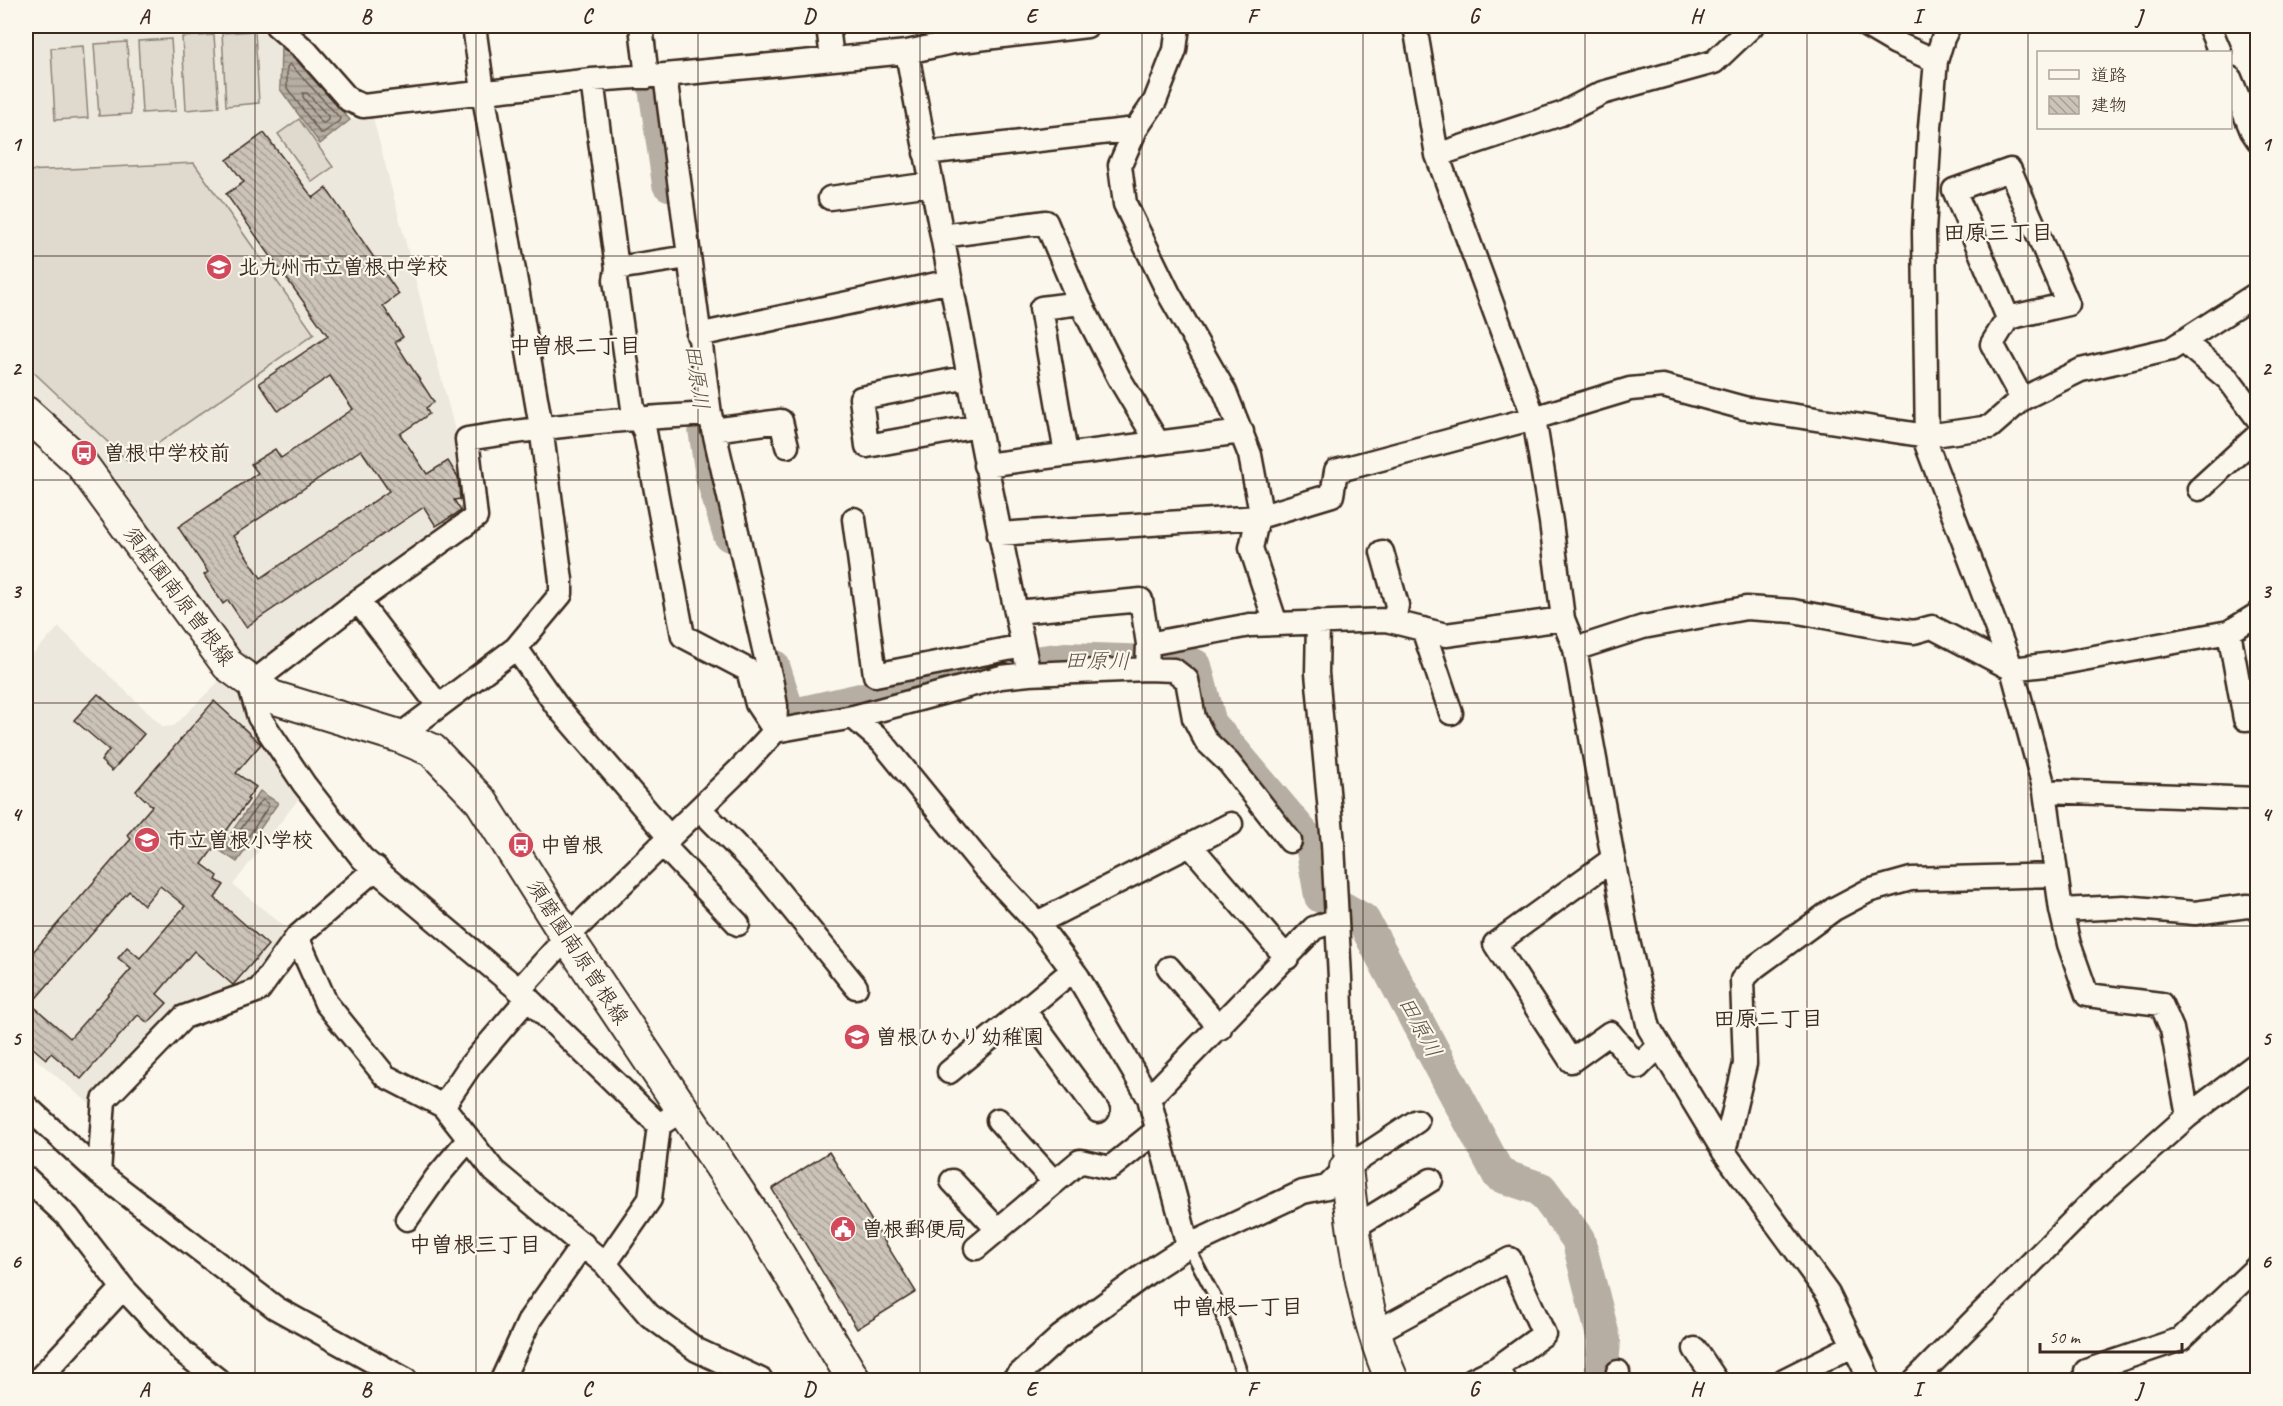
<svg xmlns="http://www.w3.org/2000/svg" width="2283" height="1406" font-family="Caveat,'Klee One',sans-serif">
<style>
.built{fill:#ede8dd}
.pitch{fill:#dfd9ce;stroke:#8d8276;stroke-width:1.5}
.water{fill:url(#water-rules);stroke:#85796d;stroke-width:1.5}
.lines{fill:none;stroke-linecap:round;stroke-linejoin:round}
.shore{stroke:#6c5f53;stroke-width:1.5}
.river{stroke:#b6aea2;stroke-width:34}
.building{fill:url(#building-back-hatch);stroke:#3b2a1e;stroke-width:1.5;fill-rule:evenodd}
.lane-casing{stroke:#3b2a1e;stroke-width:15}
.street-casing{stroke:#3b2a1e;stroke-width:27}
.secondary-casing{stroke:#3b2a1e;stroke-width:36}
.lane{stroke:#fbf7ec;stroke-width:10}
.street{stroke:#fbf7ec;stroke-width:22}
.secondary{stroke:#fbf7ec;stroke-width:32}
.grid{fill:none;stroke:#3b2a1e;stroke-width:1.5;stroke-opacity:0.55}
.labels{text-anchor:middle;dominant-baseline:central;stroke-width:4.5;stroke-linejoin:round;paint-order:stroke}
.poi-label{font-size:21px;font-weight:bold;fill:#3b2a1e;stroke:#fbf7ec;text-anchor:start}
.street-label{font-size:21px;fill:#3b2a1e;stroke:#fbf7ec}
.neighbourhood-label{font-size:22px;font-weight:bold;fill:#3b2a1e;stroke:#fbf7ec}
.water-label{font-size:22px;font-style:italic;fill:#605246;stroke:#fbf7ec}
.neatline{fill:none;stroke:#3b2a1e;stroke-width:2}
.grid-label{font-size:20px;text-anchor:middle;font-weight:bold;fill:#3b2a1e}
</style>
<defs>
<pattern id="water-rules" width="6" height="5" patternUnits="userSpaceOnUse" patternTransform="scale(1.5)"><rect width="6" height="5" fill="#b6aea2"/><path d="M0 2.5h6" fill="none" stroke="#958e83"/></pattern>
<pattern id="building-back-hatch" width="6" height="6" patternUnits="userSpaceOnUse" patternTransform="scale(1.5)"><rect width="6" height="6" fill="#ccc4b9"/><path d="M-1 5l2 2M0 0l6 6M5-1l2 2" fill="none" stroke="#a79f96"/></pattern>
</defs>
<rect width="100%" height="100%" fill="#fbf7ec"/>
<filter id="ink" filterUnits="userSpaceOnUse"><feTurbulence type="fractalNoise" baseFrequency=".0167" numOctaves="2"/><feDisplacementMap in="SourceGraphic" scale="12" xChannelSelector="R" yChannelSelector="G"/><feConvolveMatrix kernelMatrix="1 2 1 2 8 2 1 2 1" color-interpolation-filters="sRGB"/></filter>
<g filter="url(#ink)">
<path class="built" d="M26,26H260L281,44L280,89L320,143L350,120L373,118L457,438L473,515L257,668L238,652L78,440L26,391Z
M59,627L163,727L174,726L222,678L237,691L276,757L303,793L233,885L293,933L258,985L212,999L97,1110L26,1051V661Z"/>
<path class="pitch" d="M255,31L259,103L226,106L222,33Z
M214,35L219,107L186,110L182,37Z
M171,39L176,111L142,113L138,41Z
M127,42L131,114L99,116L94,44Z
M83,46L88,118L55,120L51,48Z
M299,119L333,167L312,182L278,134Z
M194,163L314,334L130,463L26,365V171Z"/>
<path class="water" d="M281,44L350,120L320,144L280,89Z
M260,791L278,803L237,862L219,850Z"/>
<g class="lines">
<path class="shore" d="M290,64L340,118L339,121L323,133H320L287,88V67Z
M303,93H307L328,116V120L324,123L321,122L303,97Z
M263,800L268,804V807L238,852H234L229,849V846L260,802Z"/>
<path class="river" d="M655,87L669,184
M703,415L712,476L730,535
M773,666L789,716L1011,666L1065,659L1153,662L1179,658L1195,666L1210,724L1312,845L1321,896L1363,920L1499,1175L1541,1189L1578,1239L1604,1340L1601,1380"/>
</g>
<path class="building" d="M264,133L313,198L326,188L399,294L383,306L403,337L395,342L434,402L426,408L429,414L400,434L427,474L448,461L458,477L460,499L454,500L461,511L436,526L424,507L246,627L228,600L223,604L204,575L208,572L178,527L258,473L251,464L275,449L281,458L353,409L330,376L278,411L259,383L328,336L226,194L244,182L227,160ZM361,450L389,491L261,578L233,536Z
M98,694L144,734L112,771L101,761L109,750L74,720Z
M214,701L261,744L236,773L256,787L247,799L249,800L202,864L218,876L216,880L224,885L215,898L268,945L233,985L194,951L157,994L167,1003L148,1023L138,1015L81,1079L51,1053L46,1059L26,1042V960L131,839L127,835L152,806L136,791ZM160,886L185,906L140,958L127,947L118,958L131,969L70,1038L31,1004L129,891L144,905Z
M829,1152L916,1292L857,1329L772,1189Z"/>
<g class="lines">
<g class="lane-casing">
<path id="lane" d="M1188,1246L1216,1299L1244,1380"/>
</g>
<g class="street-casing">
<path id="street" d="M277,26L306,51L349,100L363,106L592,80L665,75L907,52L953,42L1087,26
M641,26L647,77
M828,26L832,59
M1178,26L1175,50L1155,101L1136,129L1120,165L1125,204L1169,294L1225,392L1250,455L1260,508L1251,548L1276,624
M1415,26L1437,155L1534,418L1551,522L1563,619L1575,649L1628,941L1649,1028L1724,1152L1828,1294L1863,1365L1868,1380
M1867,26L1896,43L1936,61
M1949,26L1943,38L1936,61L1930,127L1924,232L1927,446L2012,669L2045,791L2061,910L2123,907L2195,913L2247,906L2258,907
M2209,26L2220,52
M907,52C919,122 934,192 947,262C973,400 1000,537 1029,674
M665,75L710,414L772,684L776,706L775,731
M2230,78L2252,131L2258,140
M592,80L617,268L615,280L633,408L645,432L683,636L748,670L757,704L775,731
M925,153L1136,129
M1437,155L1561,114L1602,93L1714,62L1752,26
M830,198L931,184
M942,236L1046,222L1077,296L1119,378L1158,443
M617,268L688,257
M2008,318L2068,304L2010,170L1954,190L2008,318L1992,344L2022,399
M698,335L951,281
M2183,341L2228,379L2258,419
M969,377L861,398L867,446L979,426
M710,414C628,418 548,426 467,439L476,517L358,601L260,677L248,680L259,717L304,784L362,858L519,990L567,937L740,769L775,731L853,717L1001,677L1029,674L1147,669L1148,644L1250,625L1386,620L1446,635L1563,619
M713,430L781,421L787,446
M1066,454L1041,308L1081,303
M985,465L1242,432
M2199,489L2258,435
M854,519L875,675L1023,646
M999,534L1259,517L1332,495L1336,471L1534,418L1630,389L1663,386L1744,408L1927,436L1990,427L2022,399L2081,370L2171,349L2258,293
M1382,552L1397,605L1394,622
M358,601L438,705
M1016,612L1141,600L1148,644
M1318,622L1317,673L1333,844L1340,978L1346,1168
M1423,629L1451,713
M2229,632L2245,719L2258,718
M516,648L556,705L670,838
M1575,649L1643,627L1746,608L1793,611L1884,628L1914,632L1932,627L2012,669L2062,663L2229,632L2258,614
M1147,669L1174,670L1187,680L1194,718L1206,741L1229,763L1290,841
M853,717L882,742L984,867L1037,923L1078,977L1149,1098L1188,1246
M399,736L516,648L561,594V580L541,427L483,91L474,26
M2045,791L2258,799
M700,809L765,875L856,987
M663,845L738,924
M1190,845L1231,824
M1613,859L1495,944L1571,1061L1610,1033L1638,1067L1659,1046
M2061,910L2069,944L2087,995L2161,1004L2172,1029L2188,1116
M1037,923L1190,845L1287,958
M297,937L326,1003L385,1076L443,1106L494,1171L605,1264L650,1199L659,1125L684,1109
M1169,968L1220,1028
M519,990L659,1125
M1024,1010L1098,1111
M949,1072L1073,970
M1149,1098L1314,928L1337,920
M26,1106L99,1173L276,1308L406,1380
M443,1106L470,1066L528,998
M998,1120L1054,1182
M1724,1152L1745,1064L1742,980L1755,967L1834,909L1868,891L1911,879L2056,875
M99,1173L104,1100L184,1017L259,990L297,937L376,868
M26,1178L68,1217L123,1288L184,1353L218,1380
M952,1181L998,1230
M407,1219L436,1178L469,1139
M1353,1228L1431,1180
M976,1248L1080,1161L1110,1168L1156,1131
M605,1264L649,1315L697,1350L761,1380
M1376,1332L1510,1259L1544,1334L1497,1368
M1695,1349L1716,1380
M38,1380L123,1288
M502,1380L530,1319L583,1244
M1013,1380L1060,1337L1154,1268L1188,1246L1303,1192L1327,1187L1346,1168L1417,1121
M1472,1380L1497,1368L1504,1379
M1617,1380L1618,1372
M1784,1380L1854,1345
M1915,1380L2100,1194L2188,1116L2258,1063
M2091,1380L2086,1371L2181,1339L2258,1266"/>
</g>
<g class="secondary-casing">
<path id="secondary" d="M26,413L80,462L228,665L272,697L399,736L432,750L481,801L567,937L763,1229L854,1380
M1346,1168C1354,1239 1363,1314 1392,1380"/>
</g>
<use href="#lane" class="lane"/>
<use href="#street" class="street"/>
<use href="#secondary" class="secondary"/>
</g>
</g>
<path class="grid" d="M255,26V1380M476,26V1380M698,26V1380M920,26V1380M1142,26V1380M1363,26V1380M1585,26V1380M1807,26V1380M2028,26V1380M26,256H2258M26,480H2258M26,703H2258M26,926H2258M26,1150H2258"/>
<defs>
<g id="school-disc" transform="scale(1.35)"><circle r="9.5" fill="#d1495b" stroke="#fbf7ec"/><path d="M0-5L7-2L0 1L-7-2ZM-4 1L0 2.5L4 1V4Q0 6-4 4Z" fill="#fff"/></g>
<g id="bus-disc" transform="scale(1.35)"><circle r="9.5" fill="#d1495b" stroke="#fbf7ec"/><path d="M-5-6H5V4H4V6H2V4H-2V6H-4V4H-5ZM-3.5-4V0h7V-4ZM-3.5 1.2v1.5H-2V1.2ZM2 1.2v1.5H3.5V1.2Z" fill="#fff"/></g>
<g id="civic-disc" transform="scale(1.35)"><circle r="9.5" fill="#d1495b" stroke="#fbf7ec"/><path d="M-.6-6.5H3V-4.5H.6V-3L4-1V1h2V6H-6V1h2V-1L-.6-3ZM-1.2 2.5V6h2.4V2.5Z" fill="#fff"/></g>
</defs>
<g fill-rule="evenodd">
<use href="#school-disc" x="219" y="267"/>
<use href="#bus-disc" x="84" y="453"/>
<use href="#school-disc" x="147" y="840"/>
<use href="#bus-disc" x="521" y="845"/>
<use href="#school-disc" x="857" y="1037"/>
<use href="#civic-disc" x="843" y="1229"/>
</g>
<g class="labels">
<g class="poi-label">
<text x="238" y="267">北九州市立曽根中学校</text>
<text x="104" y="453">曽根中学校前</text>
<text x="166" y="840">市立曽根小学校</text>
<text x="540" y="845">中曽根</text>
<text x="876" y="1037">曽根ひかり幼稚園</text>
<text x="862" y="1229">曽根郵便局</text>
</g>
<g class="street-label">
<text transform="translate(179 596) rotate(53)">須磨園南原曽根線</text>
<text transform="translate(578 952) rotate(57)">須磨園南原曽根線</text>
</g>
<g class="neighbourhood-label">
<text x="1998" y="233">田原三丁目</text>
<text x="575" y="346">中曽根二丁目</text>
<text x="1768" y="1019">田原二丁目</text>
<text x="475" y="1245">中曽根三丁目</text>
<text x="1237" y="1307">中曽根一丁目</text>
</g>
<g class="water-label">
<text transform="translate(697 377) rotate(82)">田原川</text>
<text transform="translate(1097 661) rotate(1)">田原川</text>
<text transform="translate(1420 1027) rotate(62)">田原川</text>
</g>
</g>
<rect width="2283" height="1406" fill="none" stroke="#fbf7ec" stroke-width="66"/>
<rect x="2037" y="51" width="195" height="78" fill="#fbf7ec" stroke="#aea59a" stroke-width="1.5"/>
<rect x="2049" y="70" width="30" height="9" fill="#fbf7ec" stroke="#aea59a" stroke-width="1.5"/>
<text x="2091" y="81" font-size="18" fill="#3b2a1e">道路</text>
<rect x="2049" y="96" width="30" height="18" fill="url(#building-back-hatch)" stroke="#aea59a" stroke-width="1.5"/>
<text x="2091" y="111" font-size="18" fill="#3b2a1e">建物</text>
<path d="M2040 1343v9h142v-9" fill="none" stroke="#3b2a1e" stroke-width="3"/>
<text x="2049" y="1343" font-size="18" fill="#3b2a1e" stroke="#fbf7ec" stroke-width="4.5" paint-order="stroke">50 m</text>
<rect x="33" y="33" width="2217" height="1340" class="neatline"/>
<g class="grid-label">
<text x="144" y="23">A</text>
<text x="366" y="23">B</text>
<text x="587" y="23">C</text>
<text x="809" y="23">D</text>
<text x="1031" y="23">E</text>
<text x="1252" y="23">F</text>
<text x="1474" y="23">G</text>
<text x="1696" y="23">H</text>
<text x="1917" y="23">I</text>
<text x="2139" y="23">J</text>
<text x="16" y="151">1</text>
<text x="2266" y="151">1</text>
<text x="16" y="375">2</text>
<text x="2266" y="375">2</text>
<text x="16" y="598">3</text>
<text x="2266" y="598">3</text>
<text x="16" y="821">4</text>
<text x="2266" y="821">4</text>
<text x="16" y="1045">5</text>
<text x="2266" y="1045">5</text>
<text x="16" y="1268">6</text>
<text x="2266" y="1268">6</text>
<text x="144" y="1396">A</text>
<text x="366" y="1396">B</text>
<text x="587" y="1396">C</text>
<text x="809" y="1396">D</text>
<text x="1031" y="1396">E</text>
<text x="1252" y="1396">F</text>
<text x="1474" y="1396">G</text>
<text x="1696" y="1396">H</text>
<text x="1917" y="1396">I</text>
<text x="2139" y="1396">J</text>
</g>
</svg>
